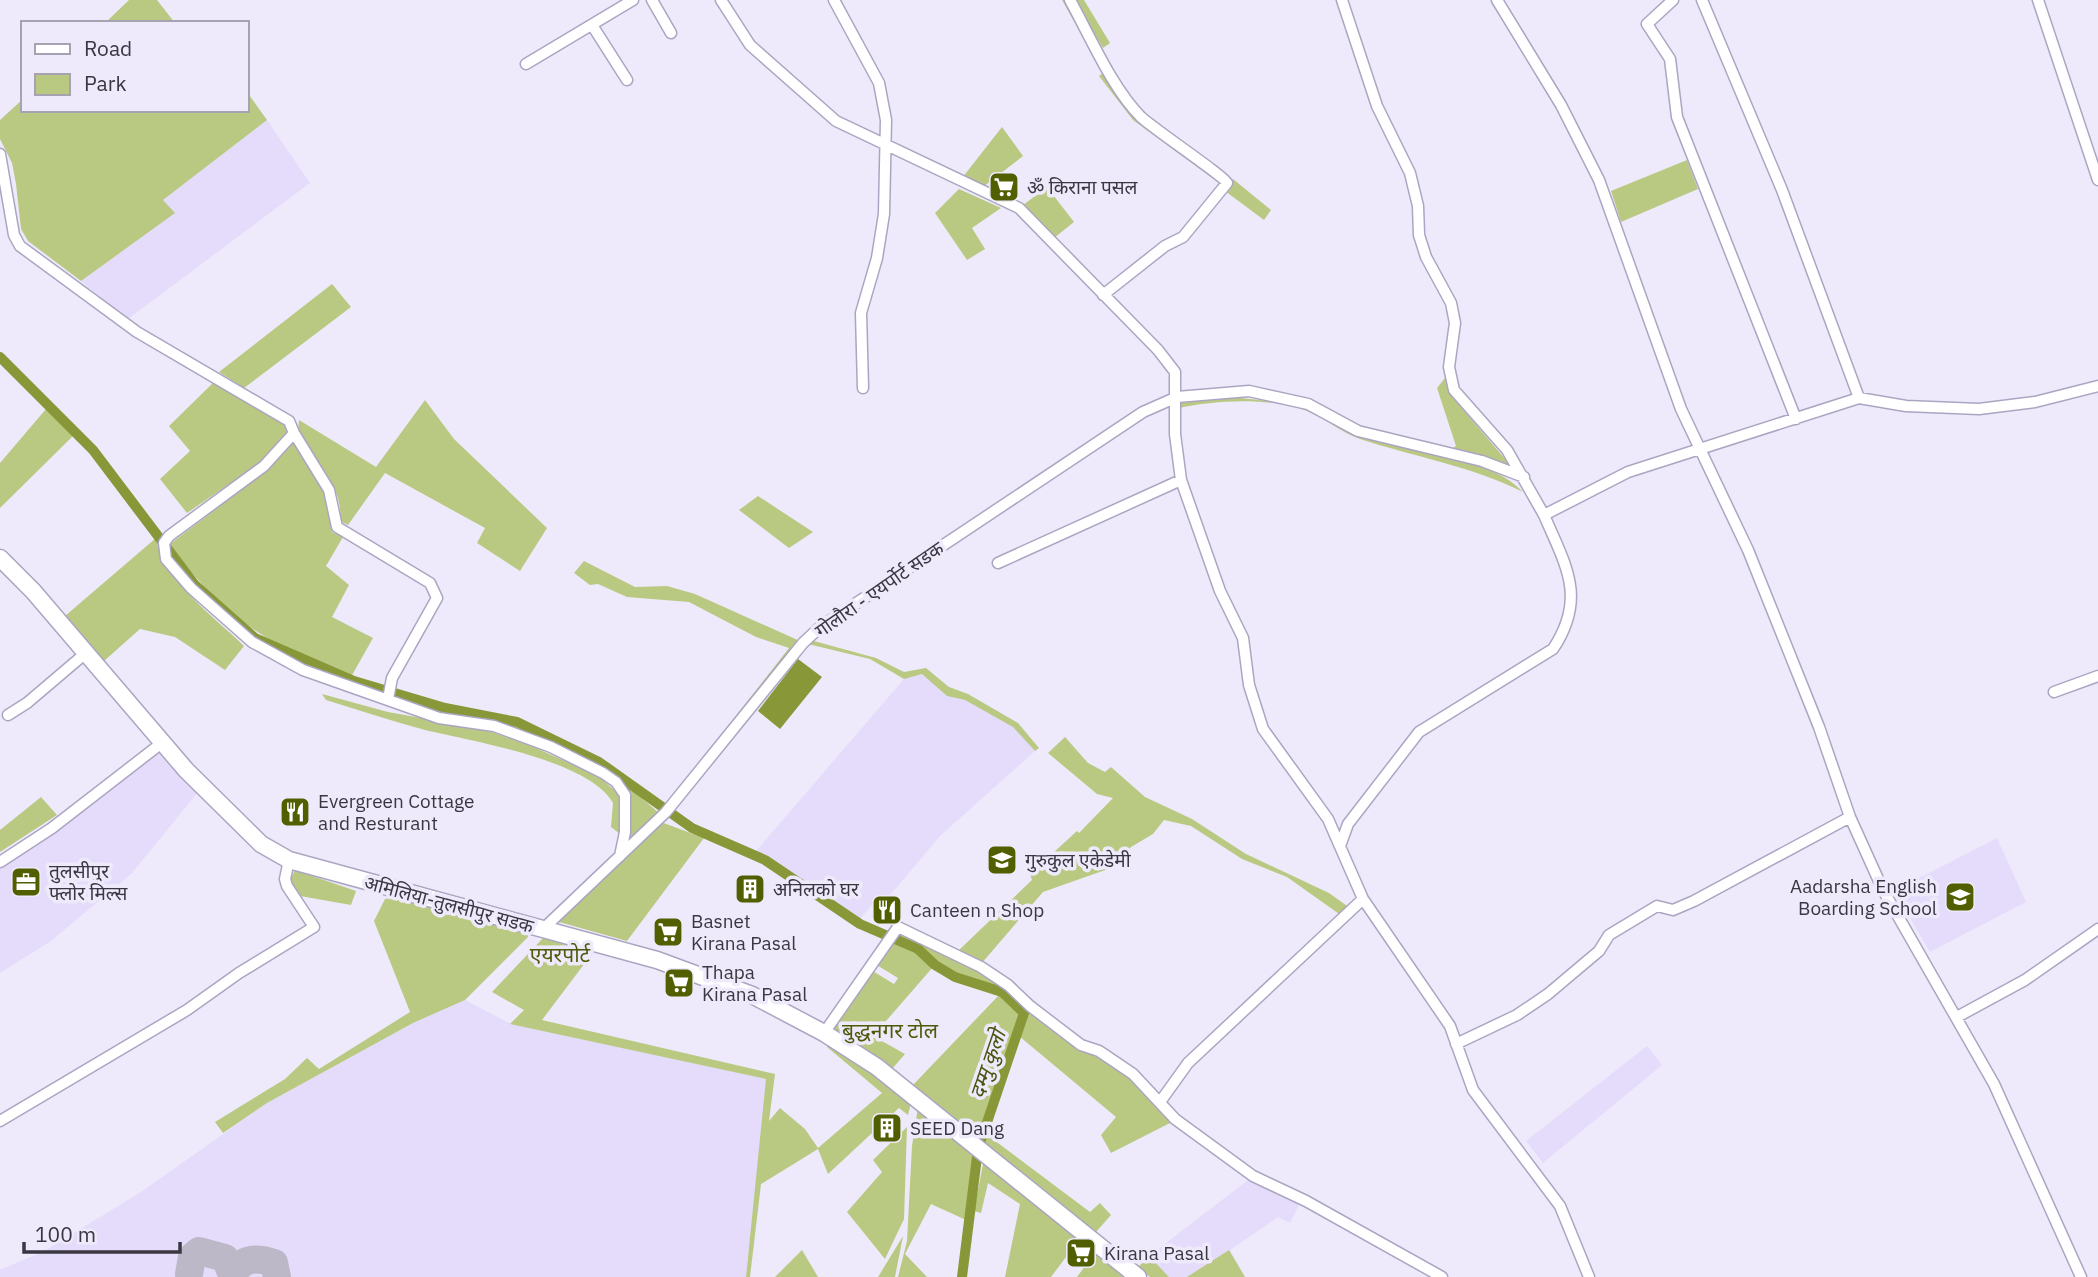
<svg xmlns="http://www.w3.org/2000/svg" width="2098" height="1277" font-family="'IBM Plex Sans','Noto Sans Devanagari',sans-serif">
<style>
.built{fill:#e4dcfa}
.green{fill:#b9c982}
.water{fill:#889839}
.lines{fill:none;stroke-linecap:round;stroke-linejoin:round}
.canal{stroke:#889839;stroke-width:10}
.taxiway{stroke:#bcb8c8;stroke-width:28}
.street-casing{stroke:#aca5c2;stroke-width:13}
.primary-casing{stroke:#aca5c2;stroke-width:19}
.street{stroke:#fff;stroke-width:10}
.primary{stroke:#fff;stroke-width:16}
.labels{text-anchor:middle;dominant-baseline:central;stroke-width:7;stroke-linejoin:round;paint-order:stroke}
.poi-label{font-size:19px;fill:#3a3742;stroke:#eeeafc;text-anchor:start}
.street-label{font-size:19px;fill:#3a3742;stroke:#eeeafc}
.neighbourhood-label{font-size:21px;fill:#4e5a07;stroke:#eeeafc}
.water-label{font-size:21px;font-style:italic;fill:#49540e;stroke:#eeeafc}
</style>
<rect width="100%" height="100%" fill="#eeeafc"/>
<path class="built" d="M267,120L310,183L128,319L81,281L174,213L163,200Z
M922,673L947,696L965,700L1014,727L1035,751L940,836L885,901L879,897L858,921L756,851L904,679Z
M161,750L199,791L132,873L51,941L0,973V869L59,830Z
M1997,838L2026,902L1930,952L1894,891Z
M465,1000L511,1024L767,1079L746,1277H0V1270L46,1250L141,1192L267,1103L413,1023Z
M1647,1046L1662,1065L1543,1163L1526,1141Z
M1252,1177L1301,1201L1290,1223L1278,1217L1230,1250L1245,1277H1169L1149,1256Z"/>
<path class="green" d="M129,0H157L175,23H105Z
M1062,0H1066L1118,92L1223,184L1216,192L1219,183L1133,120L1099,76L1103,73Z
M1074,0H1084L1110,43L1103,48Z
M247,92L267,120L163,200L175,213L81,281L28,241L21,229L16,184L12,163L0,139V120L23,99V110H247Z
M1002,127L1023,156L983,187L962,178Z
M1687,160L1698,189L1621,222L1611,191Z
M1233,179L1271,210L1264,220L1225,191Z
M1047,187L1074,222L1054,238L1023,205Z
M959,189L1001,208L972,228L985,249L967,260L935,213Z
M332,284L351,307L244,388L219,372Z
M1445,378L1460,406L1511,466L1448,451L1456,446L1437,388Z
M215,381L285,424L289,435L258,464L187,513L160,479L190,451L169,426Z
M1213,397C1244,397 1273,401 1304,408C1334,415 1364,433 1394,444C1435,459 1492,459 1523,492C1471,466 1415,457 1360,439C1341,433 1326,418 1307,411C1271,397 1216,400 1179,408L1181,403Z
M425,400L454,439L547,528L520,571L477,543L485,528L385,473L348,525L340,521C344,485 314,461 298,431L299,420L376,467Z
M46,409L74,435L0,508V463Z
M294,440L323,484L332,532L343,537L326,566L349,585L332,617L373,638L351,677C271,648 220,615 170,544L270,468Z
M758,496L813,532L789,548L739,510Z
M156,538C164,582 214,616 244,646L225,670L175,637L140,629L104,661L65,616Z
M584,561L635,587L667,586L695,594L800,641L733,724L731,722L789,648L756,637L689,602L627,597L598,584L590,585L574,573Z
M814,641L876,658L904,672L926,668L949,687L968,694L1018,723L1039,748L1035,751L1013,727L965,700L947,696L922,674L904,679L870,659L808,644Z
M322,694L388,712L483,729L527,744L598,776L620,795V834L611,827L613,803C589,760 471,741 425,730C392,721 359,710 326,700Z
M1065,737L1088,763L1105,772L1111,767L1145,797L1192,819L1246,854L1329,893L1350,908L1342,916L1287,877L1242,859L1191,826L1164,820L1153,834L1131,847L1111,868L1043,892L981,964L964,953L957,952L1032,880L1030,874L1077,831L1079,833L1113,798L1097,794L1048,753Z
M624,783L659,813L624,848L628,801Z
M41,797L57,815L0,852V830Z
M661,822L704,838L627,941L559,922Z
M295,870L356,891L351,905L300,896L290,880Z
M394,897L527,932L528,937L465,1000L413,1023L267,1103L223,1133L215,1122L285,1079L307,1058L319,1069L410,1012L374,921L385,899Z
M900,930L979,970L1078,1048L1116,1066L1132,1078L1172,1122L1111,1153L1101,1135L1116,1117L1019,1036L1027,1013L1003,991L944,969L920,947L895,935Z
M545,936L597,947L542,1020L775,1074L769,1121L780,1108L805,1129L818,1148L882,1093L827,1047L830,1042L912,1099L908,1115L899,1108L828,1174L818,1149L761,1184L750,1277H746L766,1079L510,1024L524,1010L492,992Z
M893,939L916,950L933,967L873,1036L905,1054L892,1069L833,1030L871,970L894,984L898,978L875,964Z
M1000,994L1023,1013L979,1139L912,1086Z
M918,1107L975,1153L966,1220L931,1204L905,1254L927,1277H898L907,1241L912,1146Z
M907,1127L904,1219L885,1259L847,1212L882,1172L873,1160Z
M986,1134L1090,1212L1100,1203L1111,1215L1096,1232L982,1145Z
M984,1159L1081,1237L1051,1277H1005L1020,1204L988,1183L981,1213L974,1211Z
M903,1236L895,1277H878Z
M802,1250L818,1277H775Z
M1097,1250L1130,1277H1077Z
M1229,1250L1245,1277H1187Z
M1149,1256L1169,1277H1150L1138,1267Z"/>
<path class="water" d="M798,659L822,677L780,729L758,711Z"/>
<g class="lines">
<path class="canal" d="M0,357L93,450L195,585L255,638L354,681L445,708L517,722L599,762L692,828L765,860L860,924L918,949L935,965L955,977L1002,992L1024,1013L978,1149L962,1277"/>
<path class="taxiway" d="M189,1274L192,1257L199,1251L225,1258L233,1277
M233,1276C241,1257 257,1257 274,1263L277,1277"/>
<g class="street-casing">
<path id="street" d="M652,0L671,33
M721,0L750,45L836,121L1019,208L1158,350L1175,372V434L1181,480L1220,591L1243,638L1249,685L1263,729L1328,819L1363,899L1450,1026L1473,1090L1560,1206L1589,1277
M834,0L879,83L886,120L884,214L877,258L861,313L863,388
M1070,0C1090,36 1112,88 1141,117C1155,130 1224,176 1227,183L1183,237L1165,246L1103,295
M1342,0L1377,106L1410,173L1418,206L1419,235L1426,257L1451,303L1455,323L1449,367L1454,390L1507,450L1544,515
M1497,0L1561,105L1599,180L1681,409L1748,550L1819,727L1850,817L1883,890L1994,1084L2081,1277
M1673,0L1647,24L1670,59L1677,117L1796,419
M1702,0L1782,190L1859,398
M2038,0L2098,180
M592,25L627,80
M526,64L633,0
M0,154L14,235L20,246L137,332L289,421L294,433L264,466L169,536L164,543L166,559L191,588L252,642L303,670L439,718L494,726L551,747L603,773L616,782L625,795V832L620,856
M294,433L329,490L337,527L430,583L437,598L392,678L388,699
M998,563L1181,480
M2054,692L2098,676
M8,715L27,703L87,652
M1340,846L1348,824L1419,732L1553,649C1587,598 1566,566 1544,515L1628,472L1859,398L1906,406L1979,409L2035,402L2098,386
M0,862L52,828L163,742
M543,929L666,812L803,643L819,628L1143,412L1177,397L1249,391L1308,404L1358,431L1482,461L1524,477
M1957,1017L2025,980L2098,929
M824,1033L898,927L981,967L1008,985L1030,1006L1081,1045L1099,1051L1133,1074L1175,1119L1253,1176L1306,1201L1442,1277
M1456,1044L1517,1015L1548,994L1599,951L1609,935L1657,906L1673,910L1694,901L1850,817
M1160,1102L1188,1063L1363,899
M0,1121L187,1010L239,973L314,927L287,886L285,879L289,860"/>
</g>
<g class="primary-casing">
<path id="primary" d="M0,558L33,591L186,770L261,844L289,860L657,960L752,995L824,1033L877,1067L1138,1277"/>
</g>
<use href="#street" class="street"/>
<use href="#primary" class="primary"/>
</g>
<defs>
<g id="supermarket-square" transform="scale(1.575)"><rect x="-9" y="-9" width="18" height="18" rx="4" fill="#525f00" stroke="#eeeafc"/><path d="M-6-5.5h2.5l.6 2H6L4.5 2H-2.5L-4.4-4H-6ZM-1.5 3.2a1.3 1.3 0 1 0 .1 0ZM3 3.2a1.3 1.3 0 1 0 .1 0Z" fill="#fff"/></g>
<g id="restaurant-square" transform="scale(1.575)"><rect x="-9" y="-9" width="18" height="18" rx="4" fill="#525f00" stroke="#eeeafc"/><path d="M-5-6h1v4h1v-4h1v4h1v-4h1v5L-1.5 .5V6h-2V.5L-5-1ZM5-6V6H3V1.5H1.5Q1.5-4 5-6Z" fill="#fff"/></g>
<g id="school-square" transform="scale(1.575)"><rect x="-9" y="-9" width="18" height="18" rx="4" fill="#525f00" stroke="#eeeafc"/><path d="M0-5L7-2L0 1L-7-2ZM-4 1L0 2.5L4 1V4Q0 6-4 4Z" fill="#fff"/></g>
<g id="office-square" transform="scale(1.575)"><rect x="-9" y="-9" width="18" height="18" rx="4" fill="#525f00" stroke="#eeeafc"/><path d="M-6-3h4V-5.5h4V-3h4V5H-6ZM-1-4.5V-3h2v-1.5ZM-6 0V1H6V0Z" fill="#fff"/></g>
<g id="building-square" transform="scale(1.575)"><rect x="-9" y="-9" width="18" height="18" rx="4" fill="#525f00" stroke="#eeeafc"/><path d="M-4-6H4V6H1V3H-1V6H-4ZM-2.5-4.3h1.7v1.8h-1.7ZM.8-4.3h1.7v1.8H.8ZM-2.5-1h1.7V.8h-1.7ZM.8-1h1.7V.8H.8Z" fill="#fff"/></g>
</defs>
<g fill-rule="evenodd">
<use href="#supermarket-square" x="1004" y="187"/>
<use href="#restaurant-square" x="295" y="812"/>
<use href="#school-square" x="1002" y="860"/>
<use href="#office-square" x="26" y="882"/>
<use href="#building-square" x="750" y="889"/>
<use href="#school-square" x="1960" y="897"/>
<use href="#restaurant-square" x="887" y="910"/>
<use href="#supermarket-square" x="668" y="932"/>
<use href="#supermarket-square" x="679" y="983"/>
<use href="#building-square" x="887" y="1128"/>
<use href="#supermarket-square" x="1081" y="1253"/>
</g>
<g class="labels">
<g class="poi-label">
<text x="1027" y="187">ॐ किराना पसल</text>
<text x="318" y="801">Evergreen Cottage<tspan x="318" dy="22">and Resturant</tspan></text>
<text x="1025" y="860">गुरुकुल एकेडेमी</text>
<text x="49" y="871">तुलसीपुर<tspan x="49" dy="22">फ्लोर मिल्स</tspan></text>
<text x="1937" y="886" text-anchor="end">Aadarsha English<tspan x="1937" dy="22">Boarding School</tspan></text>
<text x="773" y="889">अनिलको घर</text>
<text x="910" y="910">Canteen n Shop</text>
<text x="691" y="921">Basnet<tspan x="691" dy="22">Kirana Pasal</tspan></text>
<text x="702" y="972">Thapa<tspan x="702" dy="22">Kirana Pasal</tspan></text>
<text x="910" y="1128">SEED Dang</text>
<text x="1104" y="1253">Kirana Pasal</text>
</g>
<g class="street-label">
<text transform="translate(879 589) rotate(-35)">गोलौरा - एयर्पोर्ट सडक</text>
<text transform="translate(449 904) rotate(15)">अमिलिया-तुलसीपुर सडक</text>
</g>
<g class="neighbourhood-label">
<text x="560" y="954">एयरपोर्ट</text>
<text x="890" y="1030">बुद्धनगर टोल</text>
</g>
<g class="water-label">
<text transform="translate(987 1064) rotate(-71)">दम्मु कुलो</text>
</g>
</g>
<rect x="21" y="21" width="228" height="91" fill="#eeeafc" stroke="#a6a2b2" stroke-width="2"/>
<rect x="35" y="44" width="35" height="10" fill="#ffffff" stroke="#a6a2b2" stroke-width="2"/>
<text x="84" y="56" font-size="21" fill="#3a3742">Road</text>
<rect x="35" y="74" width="35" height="21" fill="#b9c982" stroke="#a6a2b2" stroke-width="2"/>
<text x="84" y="91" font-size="21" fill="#3a3742">Park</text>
<path d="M24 1242v10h156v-10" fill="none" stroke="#3a3742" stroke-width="3.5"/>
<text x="35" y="1242" font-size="21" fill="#3a3742" stroke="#eeeafc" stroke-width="5" paint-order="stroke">100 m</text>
</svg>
